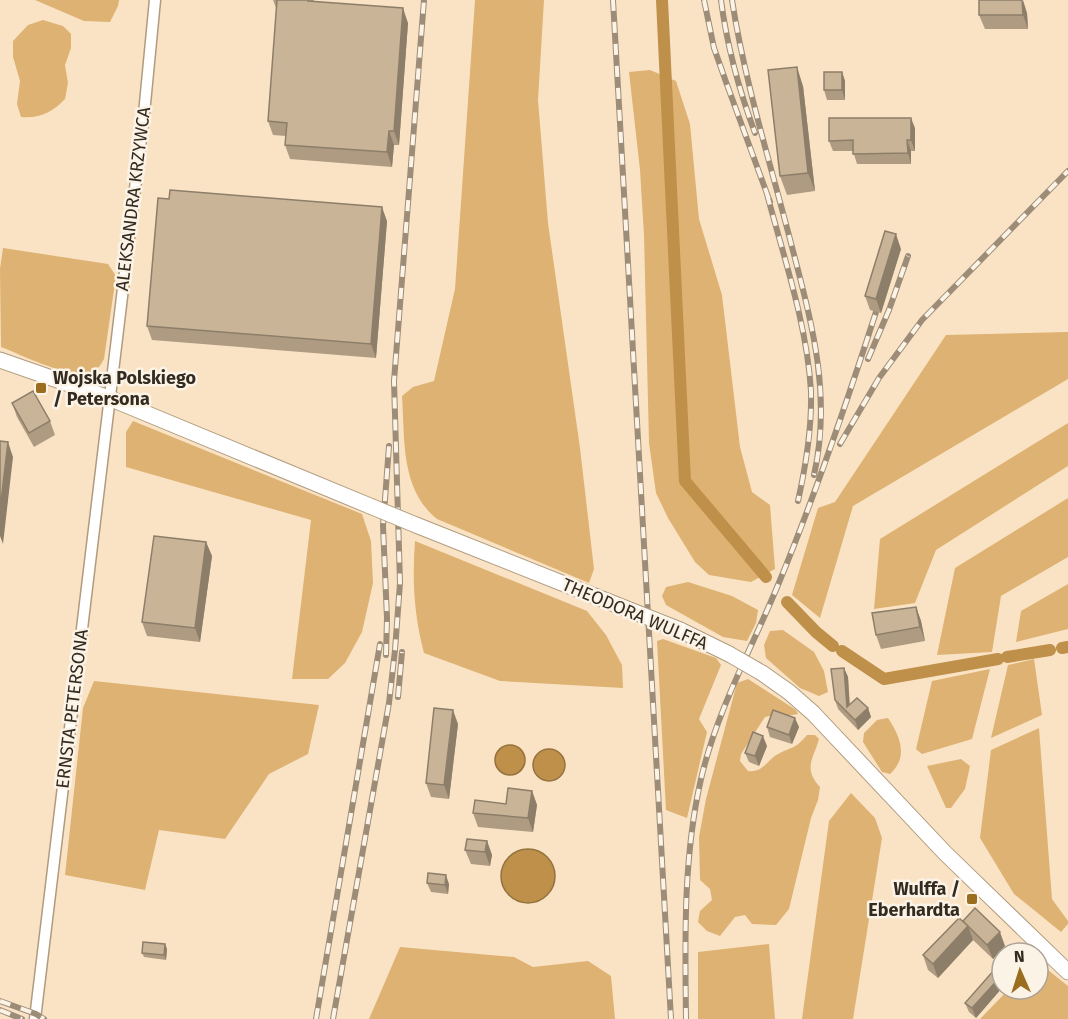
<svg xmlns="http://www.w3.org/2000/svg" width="1068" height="1019" font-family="'Fira Sans',sans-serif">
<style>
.green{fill:#deb272}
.water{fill:#bf904a;stroke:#95723d;stroke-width:1.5}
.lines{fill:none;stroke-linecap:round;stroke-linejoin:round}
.canal{stroke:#bf904a;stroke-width:12}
.street-casing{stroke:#b09b7e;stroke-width:13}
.secondary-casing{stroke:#b09b7e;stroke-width:17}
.street{stroke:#fff;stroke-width:10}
.secondary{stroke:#fff;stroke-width:15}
.rail-casing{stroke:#9d8d78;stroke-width:6}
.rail{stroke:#fcf3e7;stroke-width:4;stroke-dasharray:11;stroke-linecap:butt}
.secondary-bridge-casing{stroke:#b09b7e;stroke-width:17;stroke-linecap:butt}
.secondary-bridge{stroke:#fff;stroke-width:15}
.wall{fill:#ae9b82}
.shaded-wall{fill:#8d7e6a}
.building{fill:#cab497;stroke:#8d7e6a;stroke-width:1.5}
.poi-dot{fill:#9b6d1e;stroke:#fcf3e7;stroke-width:2}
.labels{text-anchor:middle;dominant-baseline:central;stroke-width:5;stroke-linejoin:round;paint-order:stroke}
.street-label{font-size:18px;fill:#342b20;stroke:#fcf3e7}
.poi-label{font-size:18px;font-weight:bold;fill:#342b20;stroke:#fcf3e7;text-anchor:start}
</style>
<rect width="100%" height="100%" fill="#fae3c5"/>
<path class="green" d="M35,0H119L118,6L110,22L84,21Z
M475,0H544L538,100L548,223L580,448L594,569L589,583L437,519C400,489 405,439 402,396L413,387L434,381L455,289Z
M43,20L63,26L71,34V48L65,65L68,83L65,99C53,112 39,119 21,117L17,104L20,81L13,57V41L28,25Z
M650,70L676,81L690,124L699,219L722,295L740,447L752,492L770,505L775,569L751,582L709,575L695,562L668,518L656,493L649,443L644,235L640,170L629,72Z
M3,248L108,264L116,276L104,359C100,366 96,373 87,374C66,377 22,355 1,347L0,269Z
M1068,332V379L853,506L820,618L792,595L818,508L835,502L946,335Z
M133,421L362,514L371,541L373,583L362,632L345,663L328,679H292L311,520L126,467V432Z
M1068,423V466L936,550L915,603L874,609L880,539Z
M1068,498V557L1001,596L992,652L937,655L955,568Z
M415,541L587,611L606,635L622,665L623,688L500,681L424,653C414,616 412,579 415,541Z
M688,582L732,596L758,610L756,623L747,641L723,637L666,605L662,596L666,587Z
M1068,584V629L1016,642L1021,611Z
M783,630L814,652L824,671L828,692L819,696L800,688L766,658L764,645L770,631Z
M663,639L716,658L721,665L699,719L707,732L687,818L666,810L657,641Z
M1034,659L1042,715L991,738L1008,665Z
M990,669L972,739L922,754L916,749L932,681Z
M748,679L796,710L798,714C787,717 776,714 765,717L741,754L740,761L748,771C764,773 767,759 780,753C794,746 795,749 807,735H815L819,739C813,760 803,768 820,787L818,800L811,818L789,909L776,925L752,924L745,915L735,917L720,936L707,931L698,922L700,911L712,900L710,889L700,880L699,837L706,799L737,683Z
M94,681L319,705L308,754L269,774L225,839L159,830L145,890L65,875L83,708Z
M888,718C900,736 909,757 890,774L882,772L863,742L864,733L877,720Z
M1039,728L1052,899L1068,921V924L1061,932L1014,894L980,838L991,750Z
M961,759L970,766L965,789L951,808H946L927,766Z
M851,793L875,818L882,838L853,1019H802L829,821Z
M769,944L775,1019H698V952Z
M400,947L514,957L533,967L588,961L611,976L615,1019H369Z
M1038,962L1068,986V1019H980L1009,989H1038Z"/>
<path class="water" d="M495 760a15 15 0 1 1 30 0a15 15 0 1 1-30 0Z
M533 765a16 16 0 1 1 32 0a16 16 0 1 1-32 0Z
M501 876a27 27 0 1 1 54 0a27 27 0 1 1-54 0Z"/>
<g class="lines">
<path class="canal" d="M662,0L685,481L766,577
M787,602L816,632L833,646
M1062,648L1068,647
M842,651L884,679L998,659
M1007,657L1050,650"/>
<g class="street-casing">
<path id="street" d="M35,1019L144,114L155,0"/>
</g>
<g class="secondary-casing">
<path id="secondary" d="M0,360L109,398L370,506
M416,525L607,601
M680,630L729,654
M762,673L789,692L813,713L945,853L1068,972"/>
</g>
<use href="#street" class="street"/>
<use href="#secondary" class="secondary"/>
<g class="rail-casing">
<path id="rail" d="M613,0L671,1019
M704,0L714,48L726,82L770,202
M721,0C727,46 739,90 755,133
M732,0C745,84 771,165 792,247C812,324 832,395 814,475
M767,194C784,258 807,325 811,391C812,428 806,465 798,501
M868,359L889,310L908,256
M840,444L879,378L922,320L1068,171
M386,655L387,618L383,526L389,446
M398,697L402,652
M0,1001L36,1014L44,1019
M0,1010L22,1019
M316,1019L380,644
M333,1019L389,703L395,650L400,583L394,381L424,0
M686,1019C685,939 683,858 701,779C717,710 751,650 778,585C815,496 846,405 876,312"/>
</g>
<use href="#rail" class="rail"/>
<g class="secondary-bridge-casing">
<path id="secondary-bridge" d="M370,506L416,525
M607,601L680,630
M729,654L762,673"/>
</g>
<use href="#secondary-bridge" class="secondary-bridge"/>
</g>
<path class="wall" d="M273,0H314V2L408,23L399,145H394L392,167L290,159L285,145L286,136L273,135L268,121L277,10Z
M1027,13L1028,29H985L979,15Z
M842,72L845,81V100H827L824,90Z
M803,86L815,191L787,195L780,176Z
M915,128V151H911V164H857L853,151H833L829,141Z
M387,221L376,358L152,340L147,326Z
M901,249L881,313L870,310L865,296Z
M12,403L50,421L55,435L34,447L17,417Z
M206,542L212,556L200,642L147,636L142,622Z
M916,607L921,621L925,641L881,649L876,635Z
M844,668L848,677L850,705L868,708L871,717L858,730L838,709L835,700Z
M458,724L449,799L431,797L426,783Z
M767,727H799L792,744L770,737Z
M767,746L759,766L749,762L745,753Z
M532,791L537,805L533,832L478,827L473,813L506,804Z
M487,841L492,855L490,866L471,864L465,850Z
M427,883L449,884L448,894L431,892Z
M963,921L1005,946L993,959L973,940L938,978L928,970L923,955Z
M165,944L167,949L166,960L144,957L142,953Z
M1002,975V988L976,1018L969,1012L965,1003Z"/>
<path class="shaded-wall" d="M1023,0L1027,13L1028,29L1023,15Z
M403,8L408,23L399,145L394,131Z
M797,67L803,86L815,191L808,173Z
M842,72L845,81V100L842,90Z
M911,118L915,128V151L911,140Z
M389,131L394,145L392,167L387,152Z
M907,140L911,151V164L908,153Z
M382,207L387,221L376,358L371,344Z
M896,234L901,249L881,313L876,299Z
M8,442L13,457L3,544L0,536V510Z
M206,542L212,556L200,642L195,628Z
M916,607L921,621L925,641L920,627Z
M844,668L848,677L850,717L847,707Z
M868,708L871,717L858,730L855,720Z
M453,710L458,724L449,799L444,785Z
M795,718L799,727L792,744L789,735Z
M763,736L767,746L759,766L755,756Z
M532,791L537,805L533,832L528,818Z
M487,841L492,855L490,866L485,852Z
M446,875L449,884L448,894L445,885Z
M968,926L973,940L938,978L933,964Z
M1000,932L1005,946L993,959L987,945Z
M165,944L167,949L166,960L164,955Z
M1002,975V988L976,1018L972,1008Z"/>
<path class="building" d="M277,0H308V1L403,8L394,131H389L387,152L285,145L287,123L268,121Z
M979,0H1022L1023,15H979Z
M797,67L808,173L780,176L768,70Z
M824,72H842V90H824Z
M829,118H911V140H907L908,153L853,154V140L829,141Z
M170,190L382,207L371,344L147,326L158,198L169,199Z
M885,231L896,234L876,299L865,296Z
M33,391L50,421L29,433L12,403Z
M0,441L8,442L0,510Z
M154,536L206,542L195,628L142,622Z
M916,607L920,627L876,635L872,613Z
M844,668L847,707L857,698L868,708L855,720L835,700L831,669Z
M434,708L453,710L444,785L426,783Z
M773,710L795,718L789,735L767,727Z
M753,732L763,736L755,756L745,753Z
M508,788L532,791L528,818L473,813L475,800L506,804Z
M467,839L487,841L485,852L465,850Z
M428,873L446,875L445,885L427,883Z
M975,908L1000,932L987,945L963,921Z
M959,918L968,926L933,964L923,955Z
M143,942L165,944L164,955L142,953Z
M995,969L1002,975L972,1008L965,1003Z"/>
<g class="poi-dot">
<rect x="35" y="382" width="12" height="12" rx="3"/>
<rect x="966" y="893" width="12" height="12" rx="3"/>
</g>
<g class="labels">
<g class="street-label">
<text transform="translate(133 199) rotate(-83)">ALEKSANDRA KRZYWCA</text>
<text transform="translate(635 614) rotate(23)">THEODORA WULFFA</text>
<text transform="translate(72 709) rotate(-83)">ERNSTA PETERSONA</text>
</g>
<g class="poi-label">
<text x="53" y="378">Wojska Polskiego<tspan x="53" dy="21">/ Petersona</tspan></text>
<text x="960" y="889" text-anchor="end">Wulffa /<tspan x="960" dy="21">Eberhardta</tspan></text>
</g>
</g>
<g transform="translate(1020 971) rotate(357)"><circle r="28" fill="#fcf3e7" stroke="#aca397" stroke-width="1.5"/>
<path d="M0-4.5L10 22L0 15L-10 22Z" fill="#9b6d1e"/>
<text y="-9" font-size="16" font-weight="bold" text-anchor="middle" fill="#342b20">N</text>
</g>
</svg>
